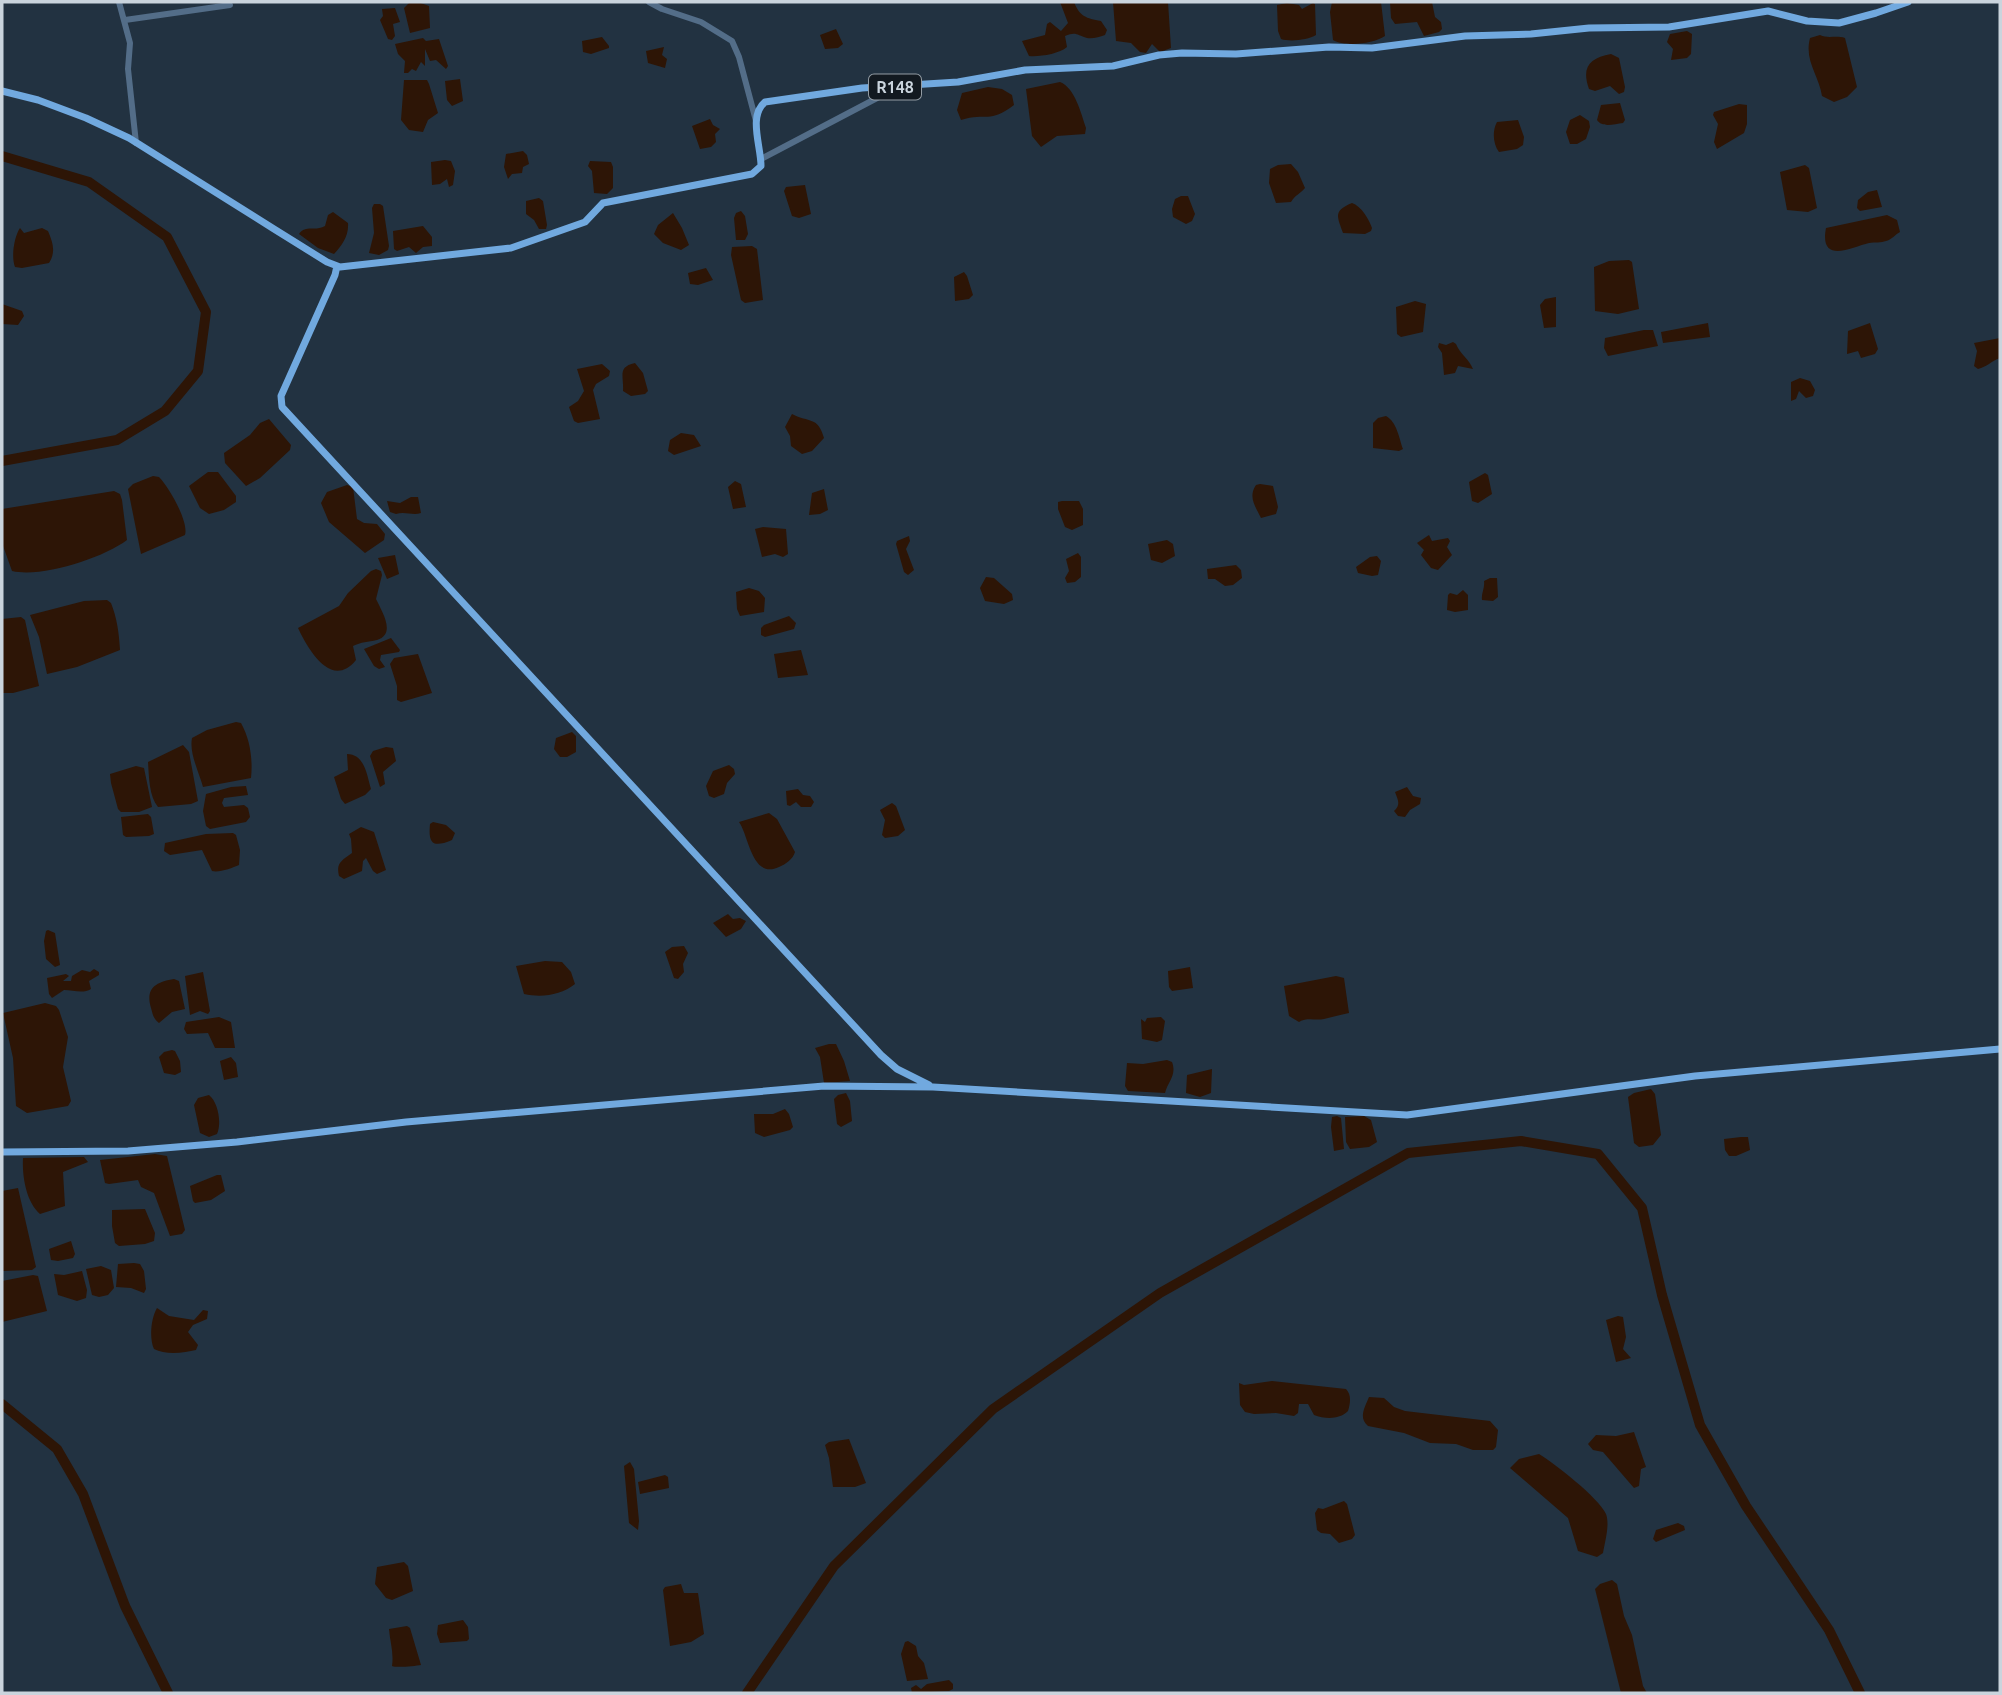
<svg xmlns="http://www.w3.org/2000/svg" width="2002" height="1695" font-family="Ubuntu,sans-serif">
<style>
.water{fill:#2d1506}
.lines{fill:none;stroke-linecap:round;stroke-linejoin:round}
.river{stroke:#2d1506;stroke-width:10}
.minor{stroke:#536d88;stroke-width:6}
.major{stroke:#71a9df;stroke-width:7}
.labels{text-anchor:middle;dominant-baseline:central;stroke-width:5;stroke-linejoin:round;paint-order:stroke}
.shield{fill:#121920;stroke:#939ca4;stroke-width:2}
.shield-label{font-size:16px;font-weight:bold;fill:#cad4dd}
</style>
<rect width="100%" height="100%" fill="#223241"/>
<path class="water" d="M410,2H418L429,6L430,28L410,33L404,8Z
M1060,2H1074C1080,17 1086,18 1101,21L1107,30L1105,35C1099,37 1093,39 1087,38C1077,35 1076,31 1065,36L1067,47C1059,54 1039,57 1029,56L1022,41L1045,35L1047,24L1050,22L1061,31L1068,23Z
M1113,2H1168L1171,48L1160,52L1152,44L1146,53L1140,52L1131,43L1116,41Z
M1332,2H1381L1385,36C1373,44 1345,47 1333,40L1330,12Z
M1390,2H1432L1435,17L1441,22L1442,29L1439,32L1424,36L1417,22L1395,24L1391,18Z
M1287,3L1299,5L1302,9L1313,3L1315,4L1316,35C1308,40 1290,42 1281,39L1278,31L1277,5Z
M395,8L400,22L393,24L395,36L392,40L388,39L380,20L383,16L382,9Z
M836,29L843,44L838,48L825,49L820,35Z
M1687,31L1692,34L1691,54L1687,58L1671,60L1673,49L1667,42L1670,34Z
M1820,35C1828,39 1836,35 1845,38L1857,87L1847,97L1834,102L1822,96C1819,75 1804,61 1810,38Z
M602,37L609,46V48L591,54L583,52L582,41Z
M423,38L426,41L439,39L448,66L446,69L436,60L430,61L425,49V66L421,62L416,71L412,69L408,73H404L405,61L398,54L395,44Z
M664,47L662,55L667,59L665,68L648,63L646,51Z
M1611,54L1619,58L1625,87L1624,92L1619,94L1610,86L1595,91L1589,89C1581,67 1590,58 1611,54Z
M460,79L463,101L452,106L447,100L445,81Z
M404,80H427L429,84L438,113L428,120L423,132L409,130L401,120Z
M1060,82C1075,88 1081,113 1086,128L1085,134L1057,136L1041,147L1032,136L1026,89Z
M988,87L1002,89L1012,95L1014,105C989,124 987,112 961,120L957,110L962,93Z
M1620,103L1625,120L1623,123C1614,124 1602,128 1597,120L1601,105Z
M1739,104L1747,105V124L1744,133L1717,149L1714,142L1718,124L1713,115L1714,112Z
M1580,115L1589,121L1590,127L1586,139L1577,144H1570L1566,132L1570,120Z
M710,119L713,125L720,129L715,134L716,142L711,147L700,149L692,126Z
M1518,120L1524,137L1523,145L1517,149L1499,152C1493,144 1492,131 1497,122Z
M523,151L527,155L529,164L523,167L522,173L512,174L508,179L504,167L506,154Z
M445,160L451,161L455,171L453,185L449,187L447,179L440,184L432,185L431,162Z
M590,161L611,162L613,167V188L607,194L594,193L592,171L588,166Z
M1291,164L1298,172L1305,188C1300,194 1295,195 1291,202L1276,203L1269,183L1270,169L1278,165Z
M1805,165L1809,168L1817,208L1808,212L1787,210L1780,172Z
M805,185L811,214L799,218L792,216L784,191L786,187Z
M1877,190L1882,207L1860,211L1857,208L1858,200L1868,192Z
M1181,196H1188L1195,214L1192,221L1186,224L1173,217L1172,209L1175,199Z
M539,198L543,201L547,225L546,229H539L534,220L526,214V201Z
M1352,203C1361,206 1369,219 1372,228L1371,231L1365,234L1343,233C1337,216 1333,211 1352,203Z
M374,204H380L383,206L389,246L388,250L379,255L369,253L374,233L372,208Z
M741,211L745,216L748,234L745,240H736L734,218L736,213Z
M333,212L348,223C349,236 342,245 334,254L318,248L299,234C306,224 315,232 325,226L328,215Z
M673,213L682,228L689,245L681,250L663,243L654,234L658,225Z
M1887,215L1897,220L1900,232C1896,234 1891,240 1886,241C1881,243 1875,242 1869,243C1852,247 1819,265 1826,228Z
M423,226L432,237V246L423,247L416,253L409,247L397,251L394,249L393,231Z
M20,228L24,233L42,228L48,231C53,243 56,252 49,263L22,268L15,267C11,257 14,237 20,228Z
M752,246L757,249L763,300L745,303L741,300L731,255L732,247Z
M1629,260L1632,262L1639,309L1618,314L1595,311L1594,267L1609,261Z
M706,268L713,280L698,285L690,284L688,273Z
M964,272L967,276L973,295L969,299L955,301L954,277Z
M1556,297V327L1544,328L1540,305L1545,299Z
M1415,301L1426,304L1423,332L1401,337L1397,334L1396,307Z
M2,304L22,311L24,316L18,325L2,324Z
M1708,323L1710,337L1663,343L1661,332Z
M1870,323L1878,349L1875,354L1861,358L1858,351L1847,354L1848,331Z
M1644,330H1653L1658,346L1608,356L1604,348L1605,338Z
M2000,338V358C1991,361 1987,367 1978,369L1974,366L1977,351L1974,343Z
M1453,342L1456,344C1460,354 1469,359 1473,369L1458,366L1455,373L1444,375L1442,353L1438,347L1439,343L1446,345Z
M635,363L643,373L648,391L645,394L631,396L623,391C624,376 617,367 635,363Z
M602,364L610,371L609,376L596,384L593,390L600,419L578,423L574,421L569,407L578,401L584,391L577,369Z
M1800,378L1810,381L1815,390L1813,396L1806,398L1799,391L1796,399L1791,401V382Z
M792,414C809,423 818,416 824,438L812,451L802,454L791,446L790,436L785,427Z
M1386,416C1397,422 1399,438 1403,449L1399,451L1373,448V423L1378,418Z
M269,419L291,445L290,450L260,478L246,486L225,463L224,453L250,435L260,423Z
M681,433L694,435L701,446L674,455L668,451L670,440Z
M208,472H218L236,496V502L224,510L209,514L200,508L189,486Z
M1485,473L1488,475L1492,494L1478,503L1472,501L1469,482Z
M153,476L159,477C169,487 189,522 185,535L141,554L128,489L133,484Z
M735,481L741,484L746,507L733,509L728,487Z
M1260,484L1273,486L1278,507L1276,514L1261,518C1255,506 1248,497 1256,485Z
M347,485L353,487L357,519L364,523L377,524L385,534L384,540L365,553L329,522L321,503L327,492Z
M824,489L828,510L820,514L809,515L812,493Z
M114,491L120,494L122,500L127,540C103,558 42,578 12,571L2,543V509Z
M411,497H418L421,513C413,516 405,511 396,514L390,512L387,501L400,503Z
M1062,501H1079L1083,509V525L1072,530L1065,527L1058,509V502Z
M763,527L786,529L788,554L783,557L775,554L762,557L755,529Z
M1429,535L1432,541L1448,538L1450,541L1447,547L1452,555L1438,570L1431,568L1421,555L1424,550L1417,543Z
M909,536L910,541L906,549L914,570L908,575L904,572L896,544L897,541Z
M1167,540L1173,544L1175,556L1162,563L1151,560L1148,544Z
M1078,553L1081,557V577L1075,582L1067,583L1065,578L1069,571L1066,559Z
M395,555L399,574L387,579L378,558Z
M1377,556L1381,561L1378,575L1372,576L1358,573L1356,567L1370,557Z
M1236,565L1241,570L1242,578L1233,585L1225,586L1215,579H1208L1207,569Z
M376,569L381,571L382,575L376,599C381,610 397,634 377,640C368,642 361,642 353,646L356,660C331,691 307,647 298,628L339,606L348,593L371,571Z
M986,577L994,578L1012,594L1013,600L1004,604L985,601L980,588Z
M1490,578H1497L1498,597L1493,601L1482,600C1481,593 1485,589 1484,581Z
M749,588L759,591L765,598L764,612L740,616L737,609L736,592Z
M1463,590L1468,595V610L1455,612L1447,610L1448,595L1450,593L1457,595Z
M107,600L111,603C117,618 119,633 120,650L77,667L47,674L39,637L30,615L84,601Z
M789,616L796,623L794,629L765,637L761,635V628L764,625Z
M21,617L25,620L39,686L13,693H2V619Z
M391,638L400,650L399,652L381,655L380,660L385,667L379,669L374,666L364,649Z
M801,650L808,675L778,678L774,654Z
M418,654L432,693L401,702L397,700V686L390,664L394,658Z
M236,722L241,723C250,739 253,759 251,778L203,787C199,772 189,753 192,738L207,730Z
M572,732L576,736V752L567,757H560L554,749L556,738Z
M183,745L189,752L198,801L191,804L158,807C149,796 149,777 148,762Z
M386,747L393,748L396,761L383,772L385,784L380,787L370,756L373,751Z
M347,754C365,754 367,776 371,789L365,795L345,804L341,799L334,777L348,770Z
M729,765L734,769L735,774L727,783L724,794L714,798L709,796L706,786L713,771Z
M136,766L144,768L152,807L139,812H121L118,809L111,783L110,774Z
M246,786L248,795L224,798L222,803L224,807L244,805L248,808L250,817L246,822L210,829L206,826L203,811L206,794L231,787Z
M1407,787L1413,796L1421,798L1420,804L1410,810L1405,817L1398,816L1394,811C1401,805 1398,800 1395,792Z
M798,789L803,795L810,796L814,802L811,807H801L796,802L790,806L787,805L786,791Z
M892,803L896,806L905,830L898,836L885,838L882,835L885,820L880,810Z
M769,813L777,819L795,852C793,859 786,864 779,867C752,880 749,836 739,822Z
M148,814L151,817L154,834L149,836L126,837L123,835L121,817Z
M433,822L446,825L455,833L452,840C433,848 428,844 430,824Z
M361,827L374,832L386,870L377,874L373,871L366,858L363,861L362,871L344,879L339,876C336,863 341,861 352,853L351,839L349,834Z
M233,833L236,835L240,850L239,865C232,868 219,873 212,871L202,850L170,855L164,851L165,843L206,834Z
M728,914L733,919L740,918L746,921L741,929L726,937L713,923Z
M48,930L55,933L60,965L55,967L46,959L44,941L46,931Z
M684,946L688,953L683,964L684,972L678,979L674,978L665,952L672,947Z
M545,961L562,962L571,972L575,984C561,995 542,998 524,994L516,966Z
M1190,967L1193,988L1172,991L1169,987L1168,971Z
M94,969L99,972V975L89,981L91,989C83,994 73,990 64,990L52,998L49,994L47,978L66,974L69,976L63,981H71L72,976L82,970L90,972Z
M203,972L210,1011L208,1014L200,1011L190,1015L185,976Z
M1336,976L1344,978L1349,1013C1340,1015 1332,1017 1324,1019C1315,1021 1308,1017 1299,1022L1289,1016L1284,986Z
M174,979L179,981L185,1009L172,1012L159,1023C153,1018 153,1015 151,1008C145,988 156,982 174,979Z
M45,1003L56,1006L59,1010L68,1037L63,1067L71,1101L68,1106L27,1113L16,1106L13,1058L3,1013Z
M219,1017L231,1022L235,1048H215L208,1033L187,1034L184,1029L186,1022Z
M1161,1017L1165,1021L1162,1040L1157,1042L1142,1039L1141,1019L1145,1022L1147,1018Z
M829,1044H836L844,1061L850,1081L824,1083L820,1057L815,1048Z
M172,1050L175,1051L180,1061L181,1072L175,1075L164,1073L159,1057L164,1052Z
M231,1057L236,1063L238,1077L224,1080L220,1061Z
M1167,1060L1172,1062C1177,1075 1168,1081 1165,1093L1128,1091L1125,1086L1127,1063L1143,1064Z
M1212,1069L1211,1093L1200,1097L1186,1093L1187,1075Z
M1651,1089L1655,1094L1661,1135L1653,1145L1639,1147L1634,1143L1628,1097L1634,1093Z
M846,1093L850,1101L852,1121L841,1127L837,1124L834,1099L838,1095Z
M209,1095C218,1102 222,1123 217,1134L209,1137L200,1133L194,1105L198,1098Z
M785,1109L789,1114L793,1127L790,1130L764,1137L755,1133L754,1114H773Z
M1337,1116L1341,1118L1344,1149L1334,1151L1331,1127L1332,1117Z
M1364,1116L1371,1120L1377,1142L1369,1147L1350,1149L1346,1142L1345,1117Z
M1741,1137H1748L1750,1150L1736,1156H1729L1725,1150L1724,1139Z
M155,1154L167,1156L185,1230L182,1234L170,1236L154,1193L141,1187L138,1180L109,1184L105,1183L100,1160Z
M84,1157L88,1162L63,1172L65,1206L40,1214C26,1202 22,1176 23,1158Z
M217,1175H221L225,1191L211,1200L195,1203L193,1201L190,1186Z
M18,1188L36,1267L32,1270L3,1271L2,1191Z
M145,1209L155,1233L154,1241L145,1244L119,1246L115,1243L112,1226V1210Z
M71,1241L75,1254L73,1258L58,1261L51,1260L49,1249Z
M134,1263L140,1264L144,1271L146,1289L144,1293L131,1288L116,1287L118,1264Z
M101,1266L111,1270L114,1288L108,1295L99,1297L92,1295L86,1269Z
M82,1271L87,1290L86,1298L77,1301L58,1295L54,1274L64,1275Z
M33,1275L38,1276L47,1311L2,1322V1281Z
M157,1308L169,1316L194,1320L203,1310L208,1311L207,1319L193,1325L188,1332L198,1345L196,1350C184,1353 165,1355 154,1349C149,1338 151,1318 157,1308Z
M1618,1316L1623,1317L1626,1337L1623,1349L1631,1358L1616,1362L1606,1320Z
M1272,1381L1346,1389C1352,1395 1350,1404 1348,1411C1339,1420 1325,1419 1314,1415L1308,1404H1299L1298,1413L1294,1416L1276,1413L1254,1414L1245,1412L1240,1405L1239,1383L1244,1385Z
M1369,1397L1384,1398L1394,1407L1405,1411L1490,1421L1498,1430L1496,1447L1493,1450H1473L1456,1444L1430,1443L1404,1433L1368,1426C1358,1418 1365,1407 1369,1397Z
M1634,1432L1646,1467L1641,1469L1639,1486L1634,1488L1603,1452L1593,1450L1588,1444L1596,1435L1616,1436Z
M849,1439L866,1483L855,1487H833L829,1458L825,1445L829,1442Z
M1539,1454C1554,1463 1599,1498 1606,1514C1610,1525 1605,1541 1603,1553L1597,1557L1578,1551L1568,1518L1510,1468L1519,1459Z
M630,1462L634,1469L639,1521L638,1530L629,1523L624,1466Z
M665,1475L668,1477L669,1488L640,1494L638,1482Z
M1344,1501L1347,1504L1355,1535L1352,1539L1339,1543L1330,1534L1321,1533L1317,1530L1315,1513L1318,1508L1323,1509Z
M1678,1523L1684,1526L1685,1530L1656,1542L1653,1539L1656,1530Z
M404,1562L408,1566L413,1591L392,1600L386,1598L375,1584L377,1567Z
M1612,1580L1617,1584L1624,1616L1632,1635L1643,1686L1647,1693H1621L1595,1589L1600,1584Z
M681,1584L684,1593H698L704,1634L691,1642L670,1646L663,1590L665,1587Z
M463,1620L468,1627L469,1639L467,1641L440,1643L437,1634L438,1625Z
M407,1626L410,1628L421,1665C415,1666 397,1668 392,1666C394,1653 390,1642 389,1629Z
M908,1641L916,1646L918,1656L924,1663L928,1679L907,1681L901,1654L905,1642Z
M949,1680L953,1684V1689L949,1691L912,1693L911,1688L916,1685L921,1689L927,1684Z"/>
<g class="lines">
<path class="river" d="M2,156L89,182L167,237L206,312L198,371L165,411L117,440L2,461
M2,1404L57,1449L83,1494L125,1606L168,1693
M747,1693L834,1566L993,1409L1160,1293L1408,1153L1521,1141L1598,1154L1642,1208L1662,1295L1700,1425L1746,1506L1829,1630L1860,1693"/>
<path class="minor" d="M119,2L130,43L128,69L136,143
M649,2L662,9L701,22L732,41L739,57L756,121
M125,20L230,5
M761,159L898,87"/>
<path class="major" d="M2,91L38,100L86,118L129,138L274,229L327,262L340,267L511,248L585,222L603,203L752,174L761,166C761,146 748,116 765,102L862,88L958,82L1025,70L1113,66L1159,55L1182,53L1236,54L1329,47L1372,48L1465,36L1531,34L1589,28L1669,27L1768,11L1807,21L1839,23L1876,13L1908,2
M337,266L335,275L281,396L282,407C481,624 683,838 881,1055L897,1069L929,1085
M2,1152L128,1151L237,1142L406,1122L824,1086L933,1087L1407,1115L1695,1076L2000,1049"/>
</g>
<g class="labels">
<rect class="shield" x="869" y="74.5" width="52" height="25" rx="5"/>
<g class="shield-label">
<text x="895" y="87">R148</text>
</g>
</g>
<rect width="2002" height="1695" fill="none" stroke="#cad4dd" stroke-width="7"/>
</svg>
